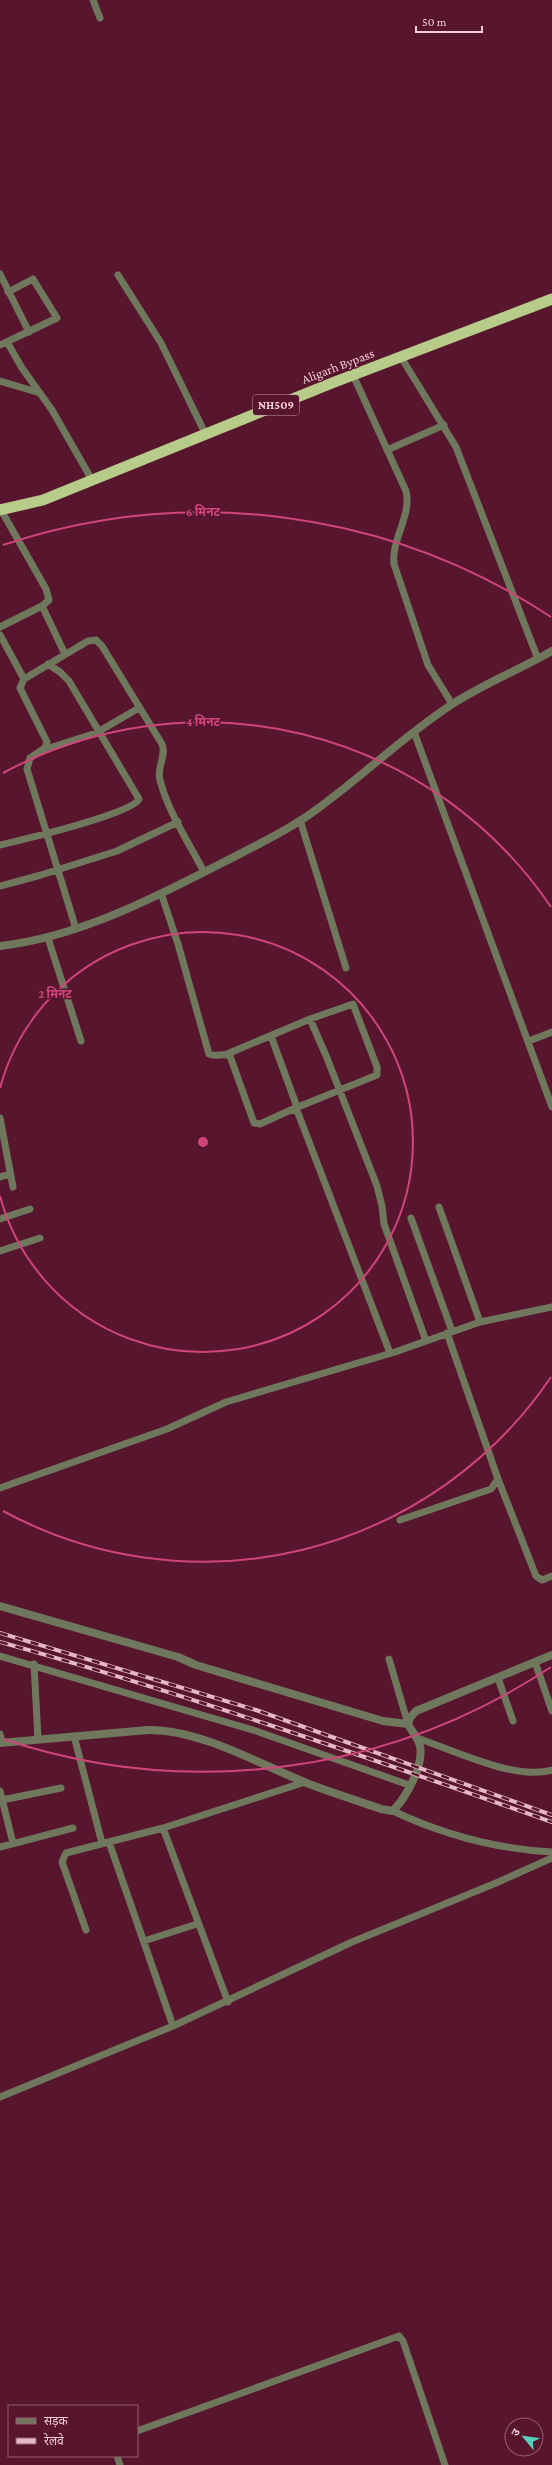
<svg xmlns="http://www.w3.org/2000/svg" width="552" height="2465" font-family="'Crimson Pro','Noto Sans Devanagari',serif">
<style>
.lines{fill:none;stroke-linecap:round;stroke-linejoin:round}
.minor{stroke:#6f785c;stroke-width:7}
.tertiary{stroke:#6f785c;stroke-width:8}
.trunk{stroke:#b8cc8a;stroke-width:11}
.rail-casing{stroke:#e4b8c4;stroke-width:4}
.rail{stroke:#57162e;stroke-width:2.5;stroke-dasharray:8;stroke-linecap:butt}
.ring{fill:none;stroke:#cf457a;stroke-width:2}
.labels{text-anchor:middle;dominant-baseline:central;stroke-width:3;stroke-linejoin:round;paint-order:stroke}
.shield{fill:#57162e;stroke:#c695a4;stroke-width:1}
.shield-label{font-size:12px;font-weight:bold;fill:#f5ccd6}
.street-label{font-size:13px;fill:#f5ccd6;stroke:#57162e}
.centre{fill:#cf457a;stroke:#57162e;stroke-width:2}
.ring-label{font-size:12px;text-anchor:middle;font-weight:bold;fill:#cf457a;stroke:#57162e;stroke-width:3;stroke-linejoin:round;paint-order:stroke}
</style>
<rect width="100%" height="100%" fill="#57162e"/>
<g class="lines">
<path class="minor" d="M93,0L100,18
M0,274L29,332
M118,275L161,343L205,433
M7,342L22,368L52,410L92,480
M0,345L57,318L33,279L8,292
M401,357L456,447L538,659
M353,375L406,491C412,515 391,540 394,564L428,665L452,704
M0,381L40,393
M387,450L444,425
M42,606L65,654
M0,627L42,606L49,600L46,589L1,510
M0,635L24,679
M414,732L552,1107
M43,750L96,733L139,708
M300,820L346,968
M0,845C21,840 132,814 139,799L69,681L60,672L48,664
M0,886L41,875L117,851L178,822
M161,893L178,944L209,1054C216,1058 223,1052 230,1056L254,1123L260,1124L293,1109L298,1113L390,1353
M76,929L27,769L30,758L45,748L47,742L20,688L24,679L29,676L88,641L96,640L102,646L162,744C167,757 156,767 160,780C168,812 189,843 204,872
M48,938L81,1041
M310,1019L327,1058L377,1186L382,1206L384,1224L426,1341
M271,1036L297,1107
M529,1041L552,1032
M227,1054L310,1019L353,1004L377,1067V1075L293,1109
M0,1118L13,1187
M0,1177L10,1174
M439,1207L480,1322
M411,1218L452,1331
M0,1219L30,1209
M0,1251L40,1238
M498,1479L536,1576L542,1580L552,1576
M0,1488L167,1429L226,1402L395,1352L480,1322L552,1307
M400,1520L491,1489L498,1479L447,1333
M0,1656L256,1731L409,1785
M389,1659L408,1724
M535,1662L552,1711
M34,1664L38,1739
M498,1678L513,1721
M0,1734L2,1743
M74,1736L102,1843
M417,1738C453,1750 515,1781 552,1770
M0,1791L13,1843
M2,1800L61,1788
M393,1811C444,1835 496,1849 552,1852
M163,1828L228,2002
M109,1842L173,2026
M0,1847L73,1828
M86,1930L62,1862L66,1853L163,1828L305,1782
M144,1941L197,1924
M0,2097L173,2026L352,1942L496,1883L552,1858
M137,2431L399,2336L403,2341L445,2465
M117,2456L120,2465"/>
<path class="tertiary" d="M0,946C78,937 152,899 222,863C253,847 285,832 313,812C361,778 402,737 451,705C483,684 519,670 552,651
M0,1606L178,1657L196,1665L383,1721L408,1724
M0,1743L148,1730C200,1729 261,1765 309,1784C333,1793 358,1801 381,1809L393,1811C406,1797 424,1766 420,1746C418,1737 411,1731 408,1724L410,1718L416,1711L552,1655"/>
<path class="trunk" d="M0,510L43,500L332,383L552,299"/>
<g class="rail-casing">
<path id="rail" d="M0,1633L256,1710L552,1815
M0,1642C186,1694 369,1758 552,1822"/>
</g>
<use href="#rail" class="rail"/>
</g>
<g class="ring">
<path d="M0 1088A210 210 0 1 1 0 1196"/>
<path d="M551 1377A420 420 0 0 1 3 1511M3 773A420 420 0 0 1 551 907"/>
<path d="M551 1667A630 630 0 0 1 3 1739M3 545A630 630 0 0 1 551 617"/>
</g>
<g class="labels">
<rect class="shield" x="253" y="395" width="46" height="20" rx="3"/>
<g class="shield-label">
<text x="276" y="405">NH509</text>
</g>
<g class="street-label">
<text transform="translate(338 366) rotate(-21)">Aligarh Bypass</text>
</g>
</g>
<circle cx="203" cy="1142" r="6" class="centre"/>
<g class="ring-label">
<text x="203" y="516">6 मिनट</text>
<text x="203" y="726">4 मिनट</text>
<text x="55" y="998">2 मिनट</text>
</g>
<rect x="8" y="2405" width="130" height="52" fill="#57162e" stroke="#965f71"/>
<rect x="16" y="2418" width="20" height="6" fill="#6f785c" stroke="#965f71"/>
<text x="44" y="2425" font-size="12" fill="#f5ccd6">सड़क</text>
<rect x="16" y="2438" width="20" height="6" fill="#e4b8c4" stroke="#965f71"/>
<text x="44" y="2445" font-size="12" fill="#f5ccd6">रेलवे</text>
<g transform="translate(524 2437) rotate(299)"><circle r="19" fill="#57162e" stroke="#965f71"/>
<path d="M0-3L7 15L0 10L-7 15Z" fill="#5acebc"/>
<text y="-6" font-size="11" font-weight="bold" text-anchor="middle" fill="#f5ccd6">उ</text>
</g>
<path d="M416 26v6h66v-6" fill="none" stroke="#f5ccd6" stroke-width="2"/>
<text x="422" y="26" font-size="12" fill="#f5ccd6" stroke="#57162e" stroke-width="3" paint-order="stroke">50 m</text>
</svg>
